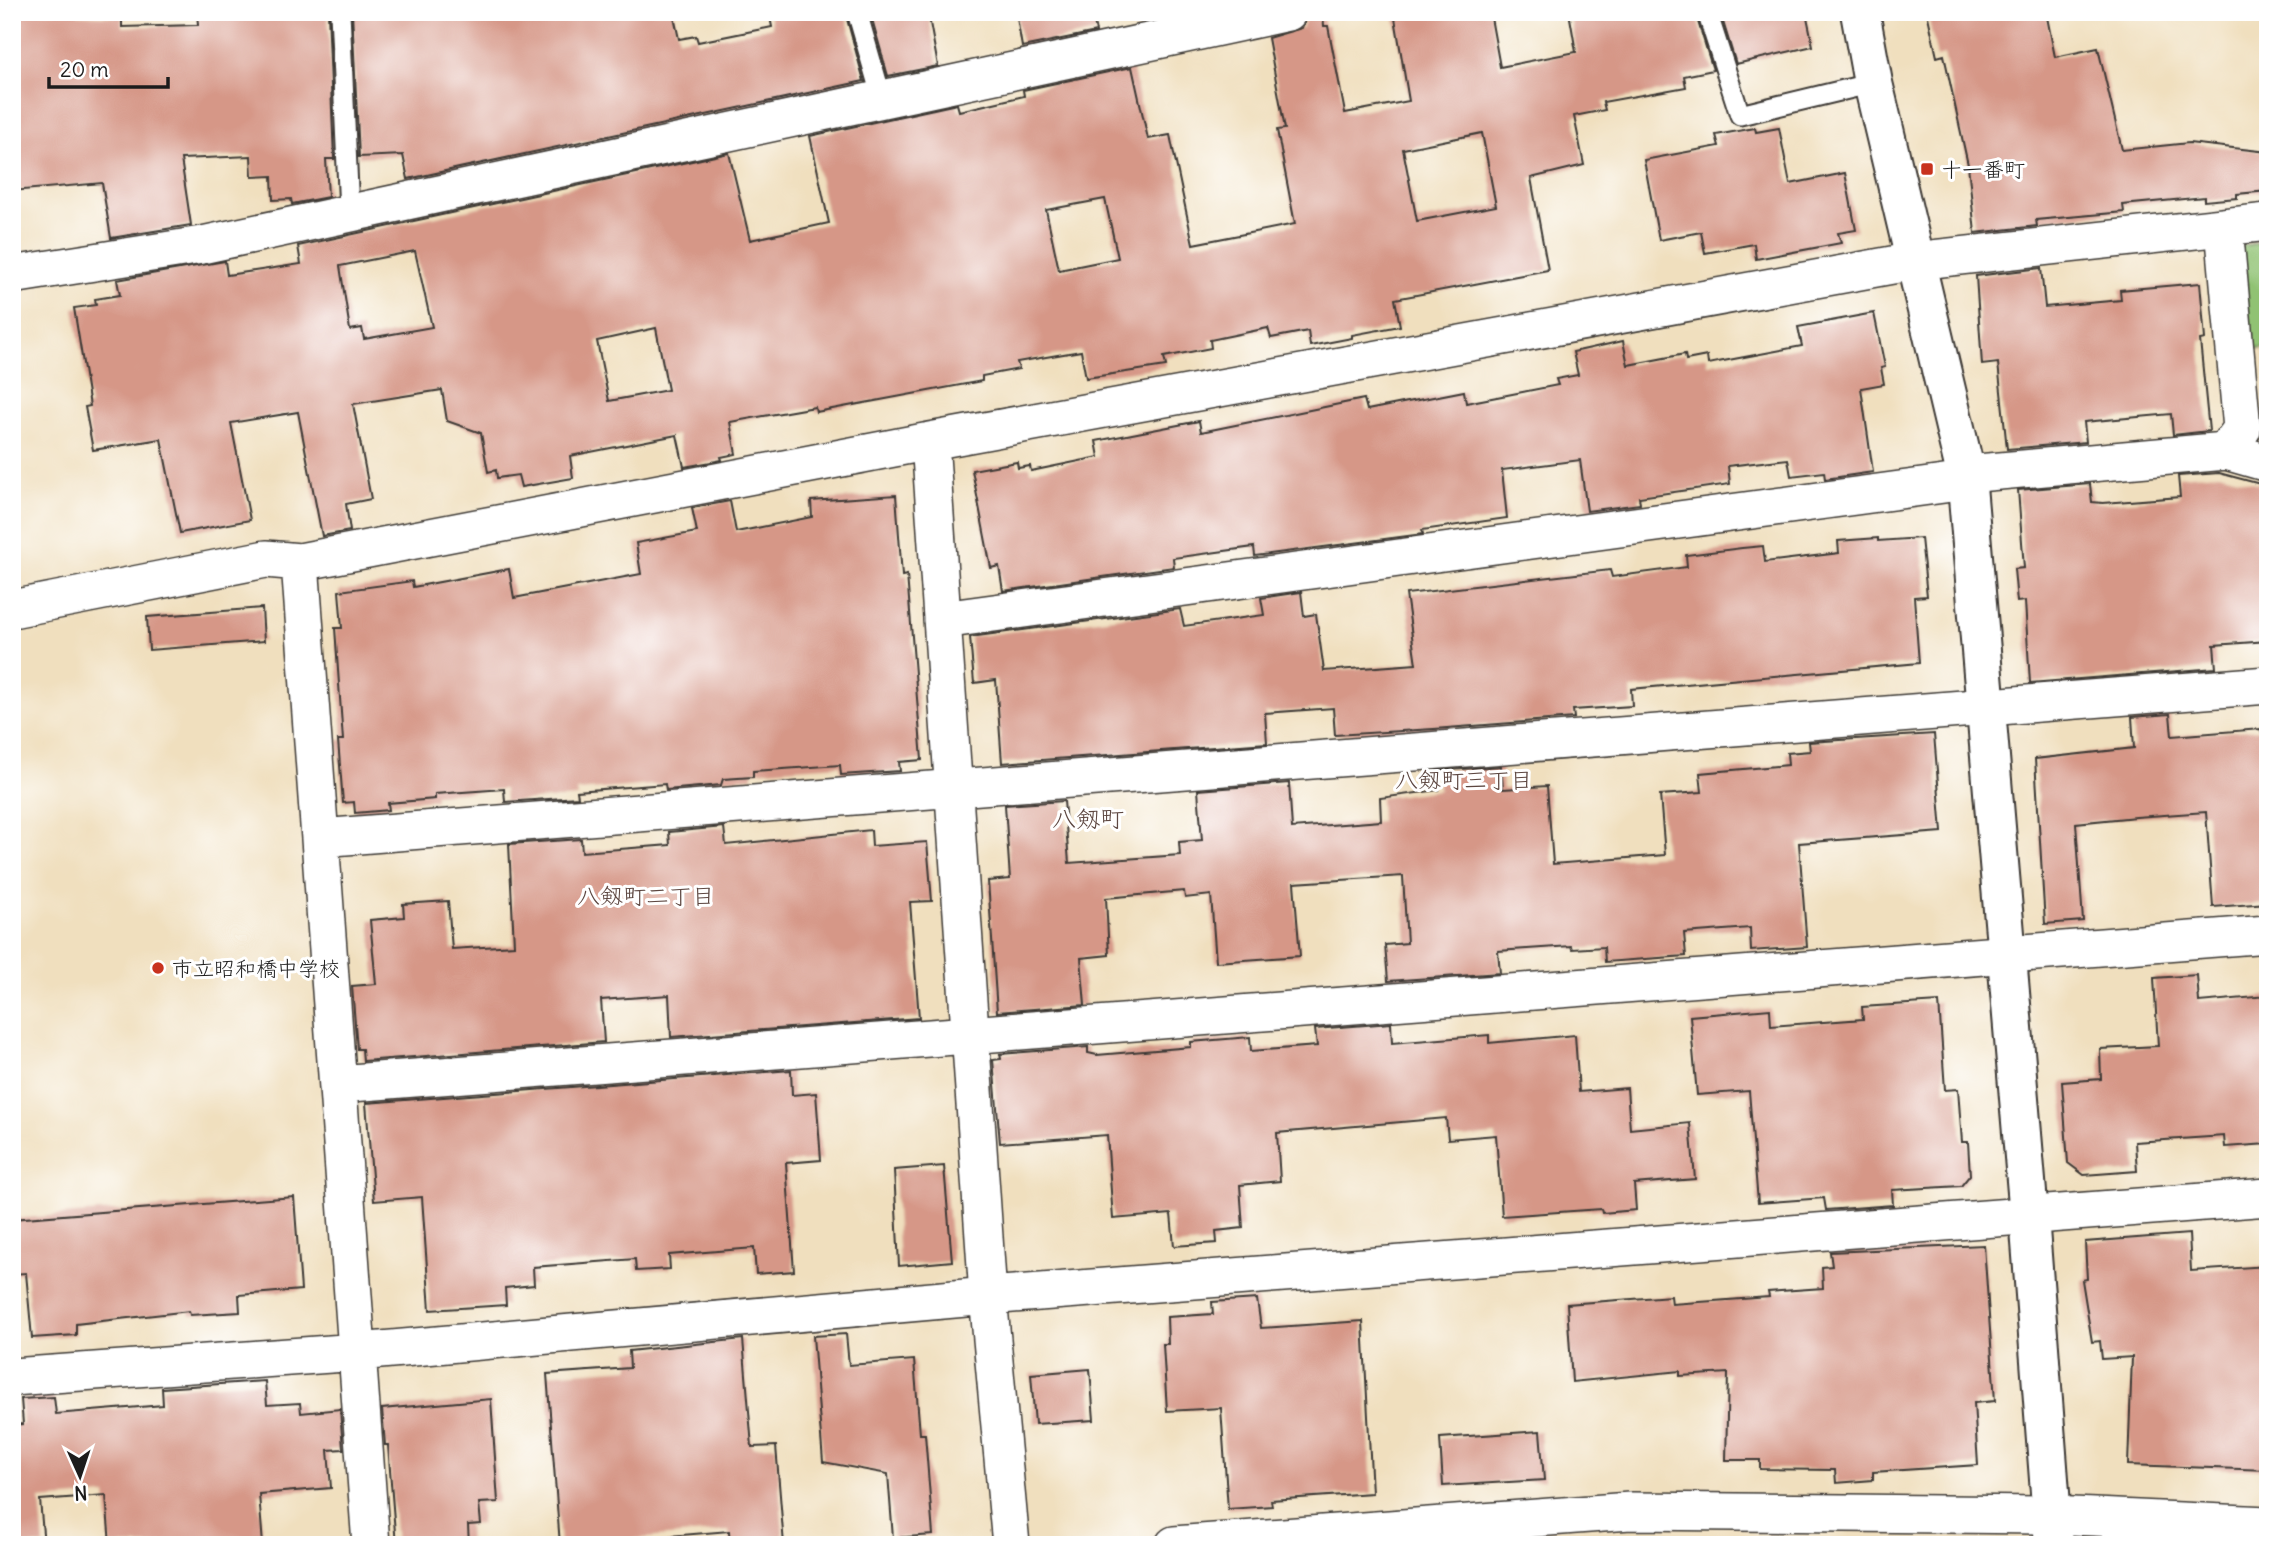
<svg xmlns="http://www.w3.org/2000/svg" width="2280" height="1557" font-family="Delius,'Klee One',sans-serif">
<style>
.green{fill:#90c273;stroke:#566f48;stroke-width:2}
.building{fill:#d69787;fill-rule:evenodd}
.lines{fill:none;stroke-linecap:round;stroke-linejoin:round}
.service-casing{stroke:#3c3934;stroke-width:23}
.minor-casing{stroke:#3c3934;stroke-width:40}
.tertiary-casing{stroke:#3c3934;stroke-width:42}
.service{stroke:#fff;stroke-width:19}
.minor{stroke:#fff;stroke-width:37}
.tertiary{stroke:#fff;stroke-width:38}
.poi-dot{fill:#c8321e;stroke:#fff;stroke-width:2.5}
.labels{text-anchor:middle;dominant-baseline:central;stroke-width:6;stroke-linejoin:round;paint-order:stroke}
.poi-label{font-size:21px;fill:#1c1c1c;stroke:#fff;text-anchor:start}
.neighbourhood-label{font-size:23px;fill:#5d4741;stroke:#fff}
.quarter-label{font-size:24px;fill:#5d4741;stroke:#fff}
</style>
<rect width="100%" height="100%" fill="#fff"/>
<filter id="ink" filterUnits="userSpaceOnUse"><feTurbulence type="fractalNoise" baseFrequency=".0143" numOctaves="2"/><feDisplacementMap in="SourceGraphic" scale="14" xChannelSelector="R" yChannelSelector="G"/><feConvolveMatrix kernelMatrix="1 2 1 2 8 2 1 2 1" color-interpolation-filters="sRGB"/></filter>
<filter id="wash" filterUnits="userSpaceOnUse"><feTurbulence type="fractalNoise" baseFrequency=".00686" numOctaves="4" result="noise"/><feDisplacementMap in="SourceGraphic" scale="28" xChannelSelector="R" yChannelSelector="G"/><feGaussianBlur stdDeviation="1.57" result="paint"/><feColorMatrix in="noise" values="0 0 0 0 0 0 0 0 0 0 0 0 0 0 0 0 0 1.4 0 .05"/><feComposite in="paint" operator="in"/></filter>
<g filter="url(#wash)">
<rect width="100%" height="100%" fill="#f0dfbe"/>
<path class="green" d="M2268,242V347L2250,351L2238,246Z"/>
<g id="blocks">
<path class="building" d="M12,12H78V15L122,17V27L198,25L197,12H328L334,159H326L328,197L292,204L291,199L273,200L272,176L252,177L251,156L181,159L191,225L111,238L102,183L12,191Z
M352,12H673L679,39L696,36L698,42L772,27L769,12H845L864,81L408,179L403,155L359,157Z
M870,12H928L938,66L888,76Z
M1016,12H1092L1096,32L1022,47Z
M1308,12H1323L1324,26H1328L1345,113L1409,101L1394,12H1490L1500,67L1576,52L1569,12H1695L1713,70L1684,76L1686,87L1603,102L1605,110L1574,116L1584,165L1531,178L1548,270L1395,299L1400,326L1352,335V338L1310,346L1308,331L1271,338L1268,328L1210,340L1211,348L1164,357L1166,366L1086,378L1081,351L1017,362L1019,369L982,376V381L816,412L815,407L730,422L736,454L721,457L722,460L684,467L677,435L570,456L573,478L521,487L518,475L497,478L496,470L488,472L481,433L447,421L442,390L353,404L371,499L346,504L350,531L322,536L298,412L231,423L250,520L180,533L161,439L93,450L85,407L90,406L74,308L96,305L95,299L120,295L117,280L225,261L227,275L301,264L298,246L729,153L750,240L829,223L810,136L957,104L959,111L1024,96L1023,90L1132,67L1148,139L1170,135L1193,244L1295,224L1277,130L1285,129L1268,38L1302,28ZM1482,133L1496,206L1417,221L1403,149ZM1105,199L1118,258L1059,270L1046,210ZM415,251L432,327L364,339L362,328L350,330L340,266ZM656,328L668,390L609,401L597,341Z
M1720,12H1806L1813,46L1736,64Z
M1927,12H2046L2055,57L2098,48L2122,150L2189,143L2268,152V191L2237,194V198L2204,201V197L2123,205L2124,212L2036,220L2037,226L1975,233L1968,165L1944,55L1937,57Z
M1755,128L1756,132L1779,128L1790,184L1845,173L1856,230L1838,233L1841,243L1756,259L1754,244L1705,253L1701,232L1659,240L1644,160L1719,146L1716,135Z
M2041,268L2045,307L2121,300L2120,290L2200,283L2205,339L2200,340L2209,431L2173,435L2171,414L2084,422L2086,442L2007,449L1998,363L1982,365L1976,276Z
M1874,313L1885,367L1881,368L1884,384L1861,388L1873,472L1825,479L1824,472L1791,476L1788,459L1728,466L1730,484L1639,497L1640,504L1587,511L1580,460L1502,470L1507,518L1422,530L1423,534L1255,556L1254,547L1173,558L1174,567L1003,591L999,566L991,568L972,470L1017,462L1018,468L1030,466L1031,471L1099,457L1096,441L1199,421L1201,432L1364,399L1367,410L1464,391L1466,403L1558,385L1556,379L1578,375L1573,352L1623,341L1628,365L1685,354L1686,360L1707,356L1708,364L1718,362L1802,346L1798,327Z
M2219,473L2268,486V641L2214,645L2216,668L2030,683L2025,601L2017,602L2014,569L2024,568L2018,490L2090,484L2092,502L2103,503L2180,497L2178,476Z
M896,495L902,576L907,575L922,760L899,762L900,771L841,775L840,765L753,771V777L723,779L721,785L666,790L665,784L577,791L578,797L505,802L504,789L435,794V799L388,803L389,810L355,813L354,802L343,803L338,740H343L335,628H342L339,591L412,581L413,587L509,569L514,598L641,574L636,543L697,532L692,508L730,501L736,532L812,517L811,501Z
M1878,538V541L1921,538L1927,596L1914,597L1919,663L1631,689L1632,706L1573,710L1574,718L1434,729L1335,735L1333,708L1265,713L1267,743L1002,763L996,680L974,683L970,637L1180,609L1184,626L1264,615L1261,598L1301,592L1304,616L1316,614L1324,671L1416,664L1406,594L1610,570L1612,577L1687,567L1686,555L1742,548L1763,546L1765,562L1839,553L1838,541Z
M262,608L264,641L149,650L147,617Z
M2170,714L2172,736L2261,729L2262,734H2268V903L2213,907L2206,812L2136,817L2076,823L2083,921L2045,924L2035,759L2134,748L2132,717Z
M1934,734L1942,832L1799,843L1807,947L1751,951L1750,928L1684,933L1686,956L1605,962L1604,947L1572,949L1571,946L1498,951L1500,973L1388,981L1385,945L1407,943L1403,876L1294,883L1300,956L1216,962L1211,895L1185,898L1184,891L1106,898L1109,955L1081,958L1085,1005L997,1012L988,881L1010,879L1005,805L1064,801L1069,863L1180,855L1179,842L1202,840L1198,790L1289,783L1292,828L1381,821L1380,798L1439,790L1437,771L1501,766L1503,789L1547,786L1553,864L1665,855L1660,795L1702,792L1700,773L1788,765L1787,753L1810,751L1809,742Z
M724,827L726,845L871,830L872,846L927,842L932,901L910,902L919,1018L671,1037L669,995L601,1000L604,1042L363,1061L362,1049H357L352,986L376,984L370,920L404,917L403,904L448,901L452,949L514,945L509,844L581,839L582,852L670,845L669,832Z
M2197,975L2199,1002L2268,996V1144L2225,1147L2224,1136L2135,1142L2137,1171L2084,1175L2068,1163L2062,1082L2101,1079L2100,1049L2158,1046L2154,978Z
M1939,1002L1945,1090L1958,1089L1962,1142H1968L1970,1175L1961,1186L1892,1190L1893,1205L1826,1210L1824,1198L1758,1203L1749,1091L1697,1095L1690,1016L1770,1009L1771,1026L1863,1019L1862,1007Z
M1391,1023L1392,1043L1489,1035V1043L1575,1035L1579,1092L1627,1088L1630,1129L1690,1123L1695,1179L1634,1184L1636,1210L1602,1213L1601,1209L1502,1216L1496,1135L1448,1139L1446,1118L1277,1133L1280,1181L1240,1185L1243,1228L1216,1231L1217,1243L1174,1246L1171,1214L1113,1219L1107,1135L1000,1143L993,1060L1001,1059L1000,1054L1088,1047V1053L1097,1055L1191,1047V1042L1250,1037L1251,1051L1317,1046L1315,1029Z
M791,1070L792,1095L816,1093L821,1160L786,1163L794,1271L756,1274L754,1248L669,1255L670,1269L636,1271L635,1259L533,1267L534,1285L505,1288L506,1305L430,1310L422,1197L374,1201L366,1103Z
M944,1166L952,1261L899,1266L894,1170Z
M294,1197L301,1290L239,1295L240,1312L190,1315L189,1311L76,1324V1335L32,1338L26,1273L12,1274V1219Z
M2189,1234L2191,1271L2268,1266V1470L2128,1465L2132,1357L2102,1359L2100,1341L2092,1342L2082,1280L2087,1279L2085,1242Z
M1984,1245L1995,1401L1974,1403L1978,1465L1873,1472V1480L1836,1483L1835,1470L1760,1469V1460H1726L1728,1373L1680,1376V1371L1572,1382L1567,1304L1671,1296L1672,1304L1769,1297L1768,1292L1823,1288L1822,1267L1832,1266L1830,1252Z
M1257,1299L1261,1328L1363,1321L1372,1493L1271,1500L1272,1506L1228,1509L1221,1408L1167,1411L1163,1344H1168L1167,1317L1213,1314L1212,1302Z
M846,1334L849,1365L914,1360L920,1434H925L933,1535L893,1538L888,1474L823,1462L813,1336Z
M743,1339L752,1447L776,1446L784,1545H730L729,1531L634,1539V1545H560L547,1374L630,1368L629,1351Z
M1090,1369L1094,1420L1035,1424L1031,1374Z
M265,1381L267,1405L300,1403L301,1413L340,1409L343,1449L328,1450L331,1488L259,1494L263,1545H110L106,1495L40,1500L44,1545H12V1425L23,1424L21,1399L54,1397L56,1414L163,1405L162,1388Z
M491,1399L498,1502L479,1503L481,1524L468,1525L469,1545H396L388,1445H385L382,1409Z
M1540,1431L1544,1480L1443,1486L1440,1438Z"/>
</g>
</g>
<g filter="url(#ink)">
<use href="#blocks" fill-opacity="0" stroke="#3c3934" stroke-width="2"/>
<g class="lines">
<g class="service-casing">
<path id="service" d="M340,12L349,212
M857,12L882,99
M1707,12L1740,115L1873,83"/>
</g>
<g class="minor-casing">
<path id="minor" d="M2224,227L2242,429L2226,451
M12,275L202,245L1288,12
M930,441L988,1296L1011,1545
M1966,474L2226,451L2268,463
M300,562L371,1545
M12,609L266,559L300,562L930,441L1914,261L2268,222
M942,620L1966,481
M320,838L2268,685
M338,1084L2268,934
M12,1377L358,1352L988,1296L2268,1197
M1174,1545L1630,1511L2051,1515L2268,1525"/>
</g>
<g class="tertiary-casing">
<path id="tertiary" d="M1860,12L1873,83L1966,474L2029,1216L2054,1545"/>
</g>
<use href="#service" class="service"/>
<use href="#minor" class="minor"/>
<use href="#tertiary" class="tertiary"/>
</g>
</g>
<g class="poi-dot">
<rect x="1920" y="162" width="14" height="14" rx="3.5"/>
<circle cx="158" cy="968" r="7"/>
</g>
<g class="labels">
<g class="poi-label">
<text x="1941" y="169">十一番町</text>
<text x="172" y="968">市立昭和橋中学校</text>
</g>
<g class="neighbourhood-label">
<text x="1464" y="779">八剱町三丁目</text>
<text x="646" y="895">八剱町二丁目</text>
</g>
<g class="quarter-label">
<text x="1088" y="818">八剱町</text>
</g>
</g>
<rect width="2280" height="1557" fill="none" stroke="#fff" stroke-width="42"/>
<g transform="translate(80 1476) rotate(177)" stroke="#ffffff" stroke-width="5" paint-order="stroke">
<path d="M0-5L12 26L0 18L-12 26Z" fill="#1c1c1c"/>
<text y="-10" font-size="19" font-weight="bold" text-anchor="middle" fill="#1c1c1c">N</text>
</g>
<path d="M49 77v10h119v-10" fill="none" stroke="#1c1c1c" stroke-width="3.5"/>
<text x="60" y="77" font-size="21" fill="#1c1c1c" stroke="#ffffff" stroke-width="5" paint-order="stroke">20 m</text>
</svg>
